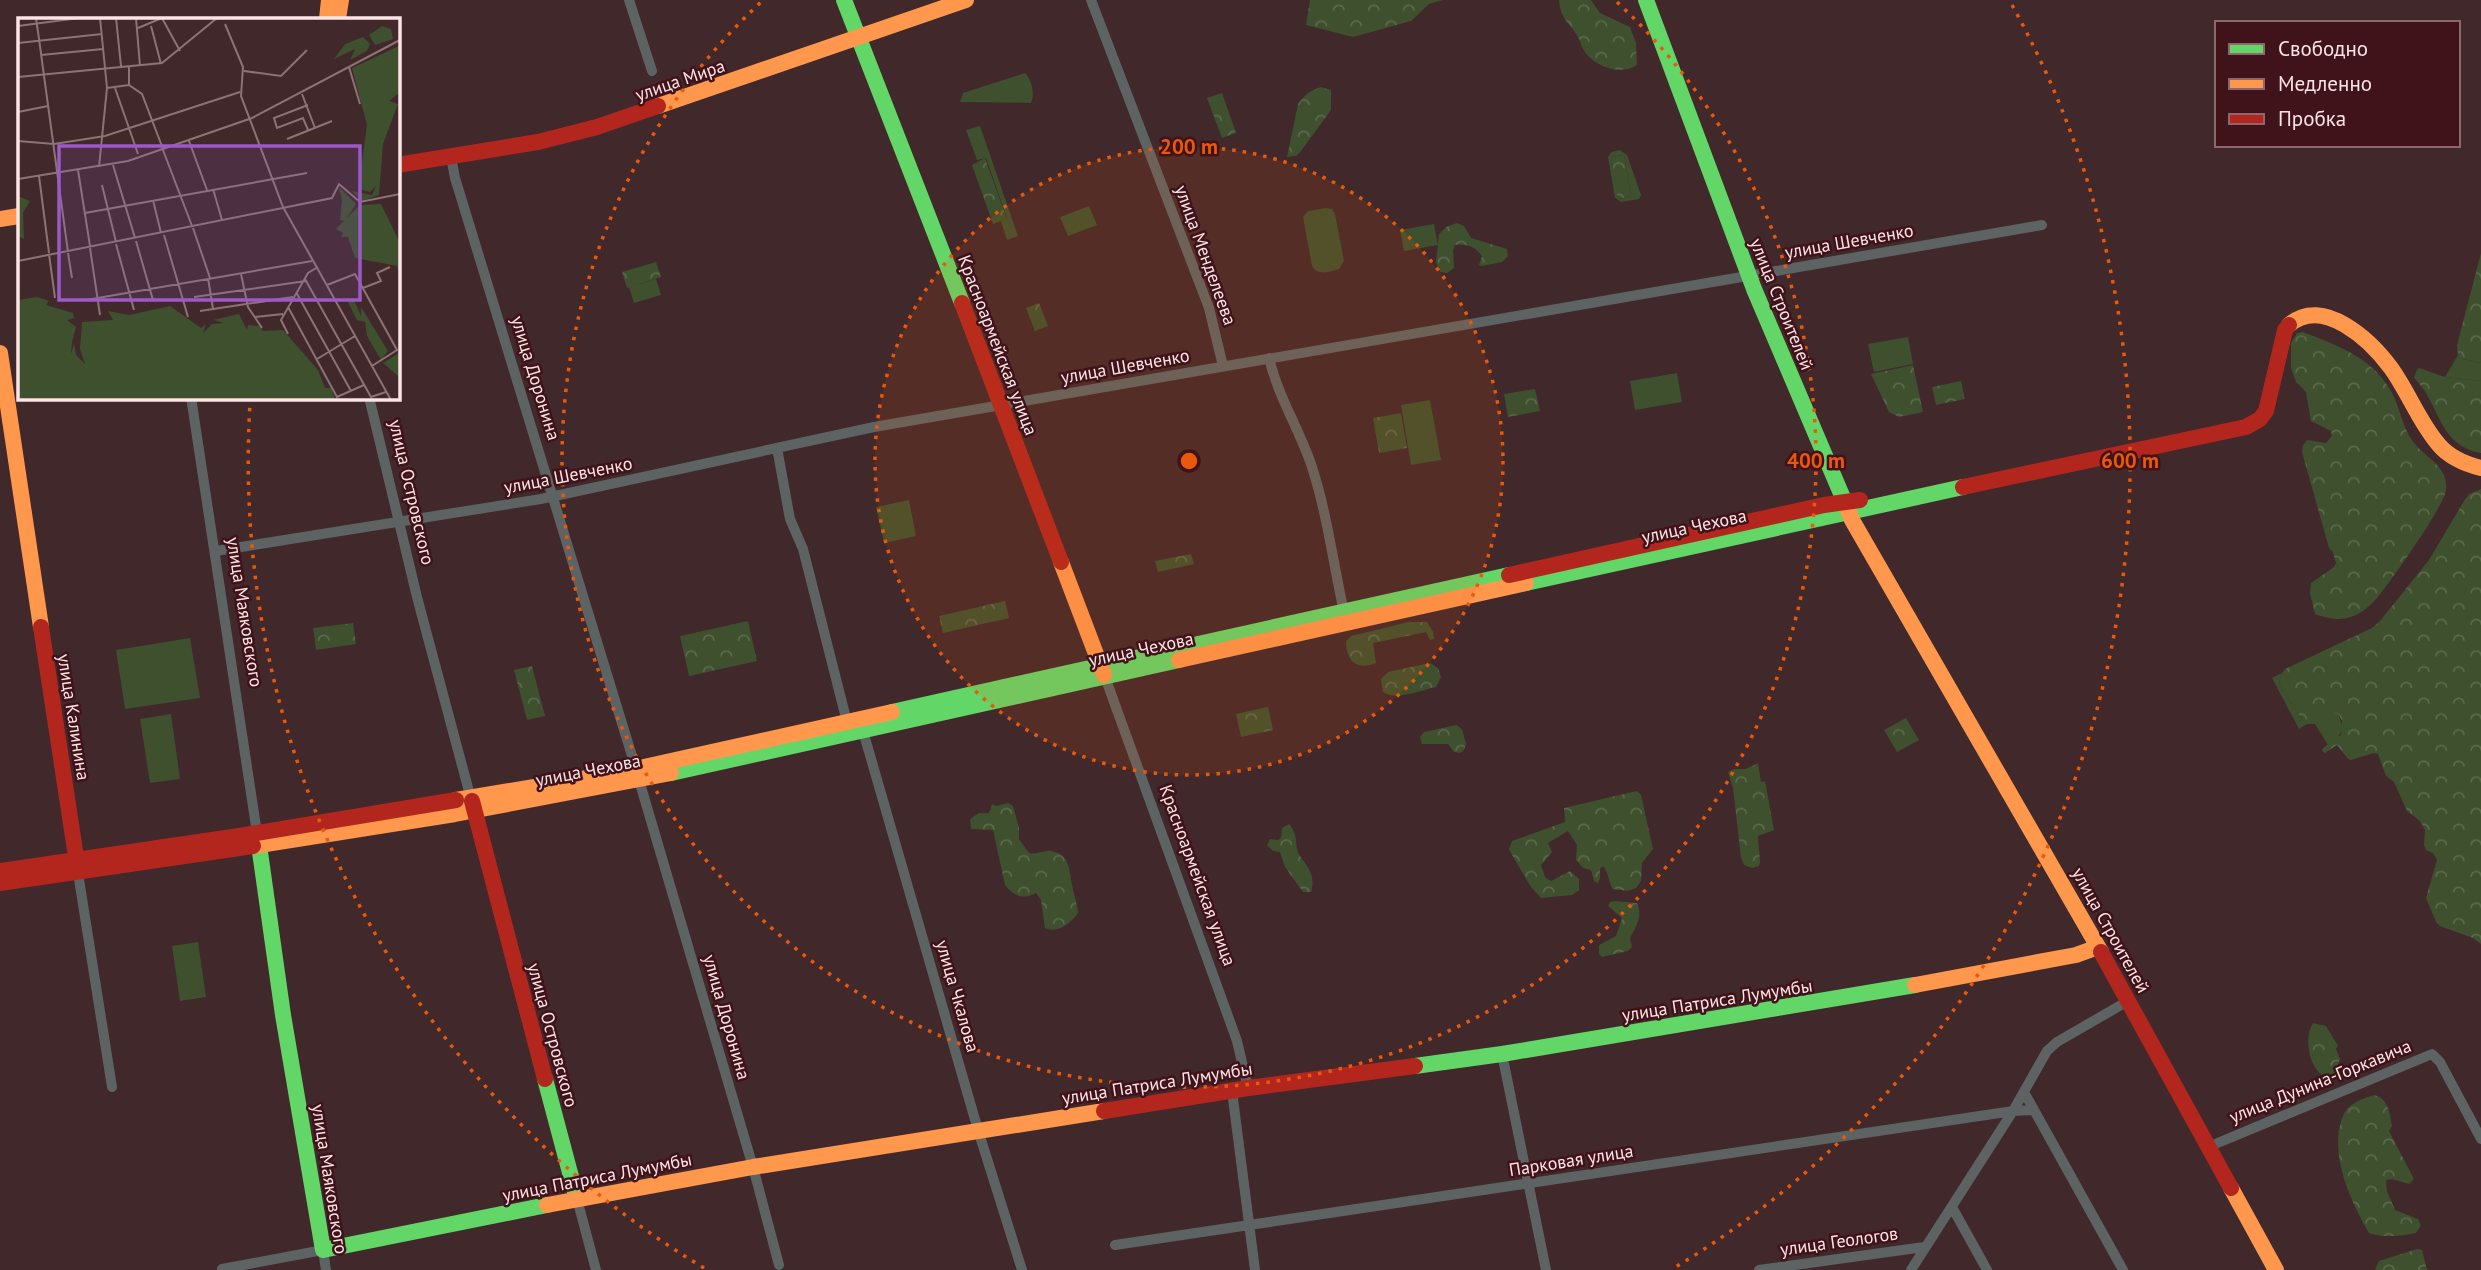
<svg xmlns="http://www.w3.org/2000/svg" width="2481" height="1270" font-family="'PT Sans',sans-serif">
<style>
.grass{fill:#3e502e;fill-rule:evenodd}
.forest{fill:url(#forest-crowns)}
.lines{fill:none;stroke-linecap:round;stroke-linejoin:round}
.street{stroke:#5d6263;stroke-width:10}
.fast{stroke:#63d668;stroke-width:16}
.slow{stroke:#ff974d;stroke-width:16}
.jam{stroke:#b3261e;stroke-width:16}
.ring{fill:none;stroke:#e8590c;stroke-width:3.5;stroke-dasharray:3.5 7}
.labels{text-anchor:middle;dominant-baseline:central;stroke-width:5;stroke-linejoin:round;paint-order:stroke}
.street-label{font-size:18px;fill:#fde4e5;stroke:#40131a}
.inset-road{fill:none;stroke:#8c7375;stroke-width:2}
.view{fill:#9c5ac8;fill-opacity:0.15;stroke:#9c5ac8;stroke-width:3.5}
.inset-edge{fill:none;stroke:#fde4e5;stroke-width:3.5}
.centre{fill:#e8590c;stroke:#40131a;stroke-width:3.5}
.ring-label{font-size:21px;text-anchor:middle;font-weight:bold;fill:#e8590c;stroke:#40131a;stroke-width:5;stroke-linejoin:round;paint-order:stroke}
</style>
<defs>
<pattern id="forest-crowns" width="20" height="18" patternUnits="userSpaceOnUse" patternTransform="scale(1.75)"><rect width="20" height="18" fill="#3e502e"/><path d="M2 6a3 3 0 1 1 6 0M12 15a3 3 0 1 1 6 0" fill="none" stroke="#5b694c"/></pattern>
</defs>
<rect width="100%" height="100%" fill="#40282b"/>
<path class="grass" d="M1025,73C1032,80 1035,94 1031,103L960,102L963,93Z
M980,126L1018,236L1007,240L1001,221L1007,218L986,158L977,160L966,130Z
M1620,150L1627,155L1641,195L1639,199L1621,202L1615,198L1608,157L1611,152ZM1624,155L1631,196L1619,199L1611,157Z
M1089,206L1097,225L1068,236L1060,217Z
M1326,208L1332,209L1335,214L1344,261L1339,269C1329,272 1318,276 1312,266L1303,217L1308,211Z
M1434,224L1438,245L1404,251L1400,230Z
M656,279L661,295L634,303L629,287Z
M1908,337L1913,364L1874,372L1868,344Z
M2458,355L2463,359L2481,363V381L2445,377Z
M1677,373L1682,402L1635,410L1630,381Z
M1430,400L1441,460L1411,465L1401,405Z
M909,500L916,536L884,543L876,507Z
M190,638L200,698L125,709L116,650Z
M2282,673L2279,684L2302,720L2332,712L2338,714L2343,728L2338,738L2328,745L2315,724H2307L2299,729L2272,678Z
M171,714L180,779L150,783L140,719Z
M198,942L206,997L180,1001L172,946Z"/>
<path class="forest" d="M1310,0H1443L1429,4L1411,21L1353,37L1306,25Z
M1559,0H1591L1600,13L1630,27L1636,43L1637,65C1621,76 1593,67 1583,49C1581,46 1581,42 1579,39C1571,22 1561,23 1559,0Z
M1321,87L1331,90V110L1301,151L1296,156L1287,157L1298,104C1304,95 1311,90 1321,87Z
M1222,93L1236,133L1222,138L1207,98Z
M1624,155L1631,196L1618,199L1611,157Z
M985,158L1007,219L993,224L972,165Z
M1457,223L1464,226L1471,238L1507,249L1508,256L1502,262L1482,266L1479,265L1482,256C1475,246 1467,244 1455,245L1453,250L1454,268L1447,273L1440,272L1436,262L1439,234L1446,227Z
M2481,253V363L2463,359L2458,355L2457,345Z
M656,262L661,277L627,288L622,272Z
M1039,303L1048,326L1035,331L1026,308Z
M2303,332C2341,347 2377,359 2395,399C2401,414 2404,430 2414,443C2426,458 2449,467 2446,490C2444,507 2390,582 2377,598C2371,605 2361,614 2351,617C2339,621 2326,618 2315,614L2310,593L2311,583L2334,567L2336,563L2333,552L2329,548L2302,452L2303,445L2307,440L2326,443L2332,436L2331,431L2311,421L2306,392L2296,382L2291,368V343L2297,333Z
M1913,365L1923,412L1899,417L1889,412L1871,374Z
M2419,368L2445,377L2481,381V453C2437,445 2441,404 2414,378L2416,371Z
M1961,381L1965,399L1936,405L1932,387Z
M1535,389L1540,411L1508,417L1504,394Z
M1401,413L1407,448L1379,453L1373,418Z
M2481,489V944L2473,938L2440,926L2436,922L2426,898L2437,860L2433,853L2426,850L2424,845L2425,830L2420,821L2407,811L2394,782L2386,776L2378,754L2374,753L2351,760L2348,759L2337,745L2325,753L2322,751L2323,748L2341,735L2342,721L2338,714L2332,713L2318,722L2302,720L2279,684L2282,673L2285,669L2372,628L2380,621L2429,560L2464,501L2469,494Z
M1191,554L1194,564L1158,572L1155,561Z
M1005,601L1009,618L943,633L939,616Z
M748,621L757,661L689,676L680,636Z
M1409,622H1427L1433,632L1434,639L1430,640L1426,632L1373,643L1376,663C1357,671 1346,661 1346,641L1351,636Z
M353,623L356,644L316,650L313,628Z
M1430,663L1438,668L1441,677L1436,687C1421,690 1397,701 1383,692L1381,679L1388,672Z
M532,666L545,716L527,720L514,670Z
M1268,707L1273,730L1241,737L1236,714Z
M1906,718L1919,740L1897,752L1884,730Z
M1456,725L1462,729L1466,744L1464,750L1460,753L1454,752L1448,744H1422L1420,737L1424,732Z
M1758,763L1761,782L1765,781L1774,830L1758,836L1760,862L1759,866L1752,868L1744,865L1741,858L1733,788L1728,772L1734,769H1746Z
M1637,791L1641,795L1653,849L1642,863L1641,881L1636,888L1628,891L1613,889C1608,882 1609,872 1603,866L1600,869V878L1598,883L1594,881L1591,870L1583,868L1576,860L1577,845L1568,831L1548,843L1552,852L1541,865L1545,877L1551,881L1570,871L1579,879V890L1572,895L1541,898L1531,887L1512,855L1509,849L1512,841L1565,822L1564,808Z
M1008,803L1013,806L1019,828V839L1029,853C1037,855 1043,850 1051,851C1070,854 1069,870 1072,885C1074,895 1077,903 1078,913C1071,923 1058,934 1045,928L1041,900L1036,893C1024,900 1013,896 1005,885L993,830L971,829L970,819L979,813H989L992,804L996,806Z
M1289,824C1299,835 1294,847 1300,856C1308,867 1316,876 1311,892H1303L1285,867L1280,852L1273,851L1267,845L1270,839L1278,840L1281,838L1282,828Z
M1615,901L1637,903C1643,917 1636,926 1630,938L1632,947L1628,951L1602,957L1599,954V945L1616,936L1622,918L1608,906L1610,902Z
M2313,1023L2326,1026L2338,1046L2336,1049L2340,1059L2334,1076L2328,1078C2309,1072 2303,1038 2313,1023Z
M2374,1095C2388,1098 2390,1113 2392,1126L2389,1131L2414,1179L2409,1184L2392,1179L2386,1180L2387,1191L2395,1210L2418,1219L2421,1225L2416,1233C2403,1236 2381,1238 2369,1233C2350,1200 2326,1149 2345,1112C2350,1103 2364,1098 2374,1095Z
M2417,1249L2422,1250L2427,1270H2375L2379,1261Z"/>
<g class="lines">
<path class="street" d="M629,0L652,71
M1091,0L1209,308L1223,366
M451,157L455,178L636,769
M1269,358C1278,396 1298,427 1311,464C1327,512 1333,563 1344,612
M191,397L257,833
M369,397L417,597L471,799
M777,448L790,519L803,549L847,722
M216,551L541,499L874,427L2042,225
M1105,677L1237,1041L1248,1088
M863,731L978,1130L1022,1270
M639,780L753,1167L779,1265
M78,873L112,1087
M1502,1054L1546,1270
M1232,1091L1255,1270
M2024,1092L2123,1270
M2208,1147L2432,1054L2440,1062L2481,1139
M577,1199L596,1270
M1952,1207L1987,1270
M1115,1245L2013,1111L2032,1110
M222,1269L323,1250L326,1270
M1759,1270L1924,1247
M1911,1270L2013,1111L2047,1051L2057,1042L2128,1001"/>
<path class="fast" d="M844,0L962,303
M1646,0L1754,289L1846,505
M1526,583L1963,487
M892,712L1509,575
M671,773L1179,660
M259,845L283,1015L323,1250L547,1205
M1415,1066L1502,1054L1915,985
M545,1079L577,1199"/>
<path class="slow" d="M327,19L329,0
M338,19L341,0
M658,106L966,0
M0,219L19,216
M2289,325C2323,295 2371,341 2391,368C2409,393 2419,422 2439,445C2450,458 2465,464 2481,468
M0,353L41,627
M1846,505L1852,520L2101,952
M1061,562L1104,675
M1179,660L1526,583
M456,800L617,773L892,712
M253,846L455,814L671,773
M1915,985L2076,955L2098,947
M2231,1188L2276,1270
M547,1205L753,1167L1104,1111"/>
<path class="jam" d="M397,165L538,142L597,127L658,106
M962,303L1061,562
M1963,487L2246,427L2260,419L2266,411L2285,330L2289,325
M1509,575L1824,505L1860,500
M41,627L78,870
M472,801L545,1079
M0,871L239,836L456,800
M0,883L253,846
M2101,952L2231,1188
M1104,1111L1248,1088L1415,1066"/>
</g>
<circle cx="1189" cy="461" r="314" fill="#e8590c" fill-opacity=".12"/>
<g class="ring">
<circle cx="1189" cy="461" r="314"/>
<path d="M1617 2A627 627 0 1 1 761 2"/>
<path d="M704 1268A941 941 0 0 1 250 404M2012 5A941 941 0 0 1 1674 1268"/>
</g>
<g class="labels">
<g class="street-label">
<text transform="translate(680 80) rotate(-19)">улица Мира</text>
<text transform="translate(1849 241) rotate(-10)">улица Шевченко</text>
<text transform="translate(1206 255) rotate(70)">улица Менделеева</text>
<text transform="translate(1782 304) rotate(68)">улица Строителей</text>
<text transform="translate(998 345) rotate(69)">Красноармейская улица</text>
<text transform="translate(1125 366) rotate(-10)">улица Шевченко</text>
<text transform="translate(536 378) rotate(73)">улица Доронина</text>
<text transform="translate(568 475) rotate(-11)">улица Шевченко</text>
<text transform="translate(412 492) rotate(77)">улица Островского</text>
<text transform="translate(1694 526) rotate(-12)">улица Чехова</text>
<text transform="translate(245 612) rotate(81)">улица Маяковского</text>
<text transform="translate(1141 649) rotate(-12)">улица Чехова</text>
<text transform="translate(74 717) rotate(81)">улица Калинина</text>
<text transform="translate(588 770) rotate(-11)">улица Чехова</text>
<text transform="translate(1198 875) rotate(70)">Красноармейская улица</text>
<text transform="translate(2111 930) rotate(61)">улица Строителей</text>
<text transform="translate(958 996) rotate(74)">улица Чкалова</text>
<text transform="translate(1717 1000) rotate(-9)">улица Патриса Лумумбы</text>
<text transform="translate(727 1017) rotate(74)">улица Доронина</text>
<text transform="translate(553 1035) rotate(75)">улица Островского</text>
<text transform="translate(2320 1081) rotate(-22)">улица Дунина-Горкавича</text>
<text transform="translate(1157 1083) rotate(-9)">улица Патриса Лумумбы</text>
<text transform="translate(1571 1160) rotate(-9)">Парковая улица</text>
<text transform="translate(597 1177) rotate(-11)">улица Патриса Лумумбы</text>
<text transform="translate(330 1179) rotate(81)">улица Маяковского</text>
<text transform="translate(1839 1241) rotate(-8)">улица Геологов</text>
</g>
</g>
<g transform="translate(18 18)">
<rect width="382" height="382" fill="#40282b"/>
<path d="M364,8L373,11L375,21L357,27L351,17ZM345,19L352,26L349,33L332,42L337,31L316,41L327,26ZM381,28V75L371,83L380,86L365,126L361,177L344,183L334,173L354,177L358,168L352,174L340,171L349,107L334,50ZM320,168L338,186L327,203L322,202L324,181ZM0,178L12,183L5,195L6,221L0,218ZM363,186L381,223V259L379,248L337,240L330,219H323L325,215L318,211L342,187ZM19,279L31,283L28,287L55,295L56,300L49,302L58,309L54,324L53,336L56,325L58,337L67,346L62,331L64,304L95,302L90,293L111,297L152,288L183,310L188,306L185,315L194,306L206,305L195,302L221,296L229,312L230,307L242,308L245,313L265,312L300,352L307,370H313L317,381H324L0,382V282ZM335,280L343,298V289L370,333L363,342L349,318L347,304L339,302L330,284ZM381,335V357L380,358L365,345Z" fill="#3e502e"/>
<path class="inset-road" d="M18,0L21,21M98,0L103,48M118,0L122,48M144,0L162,33M207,6L225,49L223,78L265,189L373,382M0,8L61,0M133,8L143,46M120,10L144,0M21,21L50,234M0,25L84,16M23,37L85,31M111,48V67L124,76L145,131M331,49L342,86M226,53L263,58L289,32M0,59L144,45L199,0M89,70L111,67M97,70L120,136M284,76L297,110M0,94L30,88M290,112L285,100L259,110L256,100L290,87M269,121L314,103M0,123L36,126L87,118L222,74M171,123L189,172M145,132L174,208M95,147L117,220M81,149L89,70L82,0M60,152L72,228M21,158L31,235M0,161L110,143L234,100L382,22M84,167L98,224M195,171L204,202M135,182L143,215M67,195L289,155M175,210L192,260M146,217L170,299M118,223L135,282M98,226L116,292M72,230L82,297M50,235L54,260M31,236L37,280M0,243L314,180L321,166L342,184L382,176M223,256L230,289L244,310M190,260L195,291M287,261L353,379L368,374M309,267L337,256L379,332L354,348M345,270L363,263L359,255L372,249M278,274L333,373M176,279L288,263M68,282L294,243M270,289L319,379L346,367M182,293L275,279M237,299L265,296M270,316L263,302L290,255L300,249M299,341L337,318"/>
<path class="view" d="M41,128H342V282H41Z"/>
<rect width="382" height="382" class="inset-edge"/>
</g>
<circle cx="1189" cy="461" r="10" class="centre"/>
<g class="ring-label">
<text x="1189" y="154">200 m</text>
<text x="1816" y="468">400 m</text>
<text x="2130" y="468">600 m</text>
</g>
<rect x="2215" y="21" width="245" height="126" fill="#40131a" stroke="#8c676b" stroke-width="2"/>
<rect x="2229" y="44" width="35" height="10" fill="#63d668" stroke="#8c676b" stroke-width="2"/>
<text x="2278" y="56" font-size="21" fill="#fde4e5">Свободно</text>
<rect x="2229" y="79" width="35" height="10" fill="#ff974d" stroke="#8c676b" stroke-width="2"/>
<text x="2278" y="91" font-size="21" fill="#fde4e5">Медленно</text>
<rect x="2229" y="114" width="35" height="10" fill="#b3261e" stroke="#8c676b" stroke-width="2"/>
<text x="2278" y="126" font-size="21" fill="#fde4e5">Пробка</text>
</svg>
